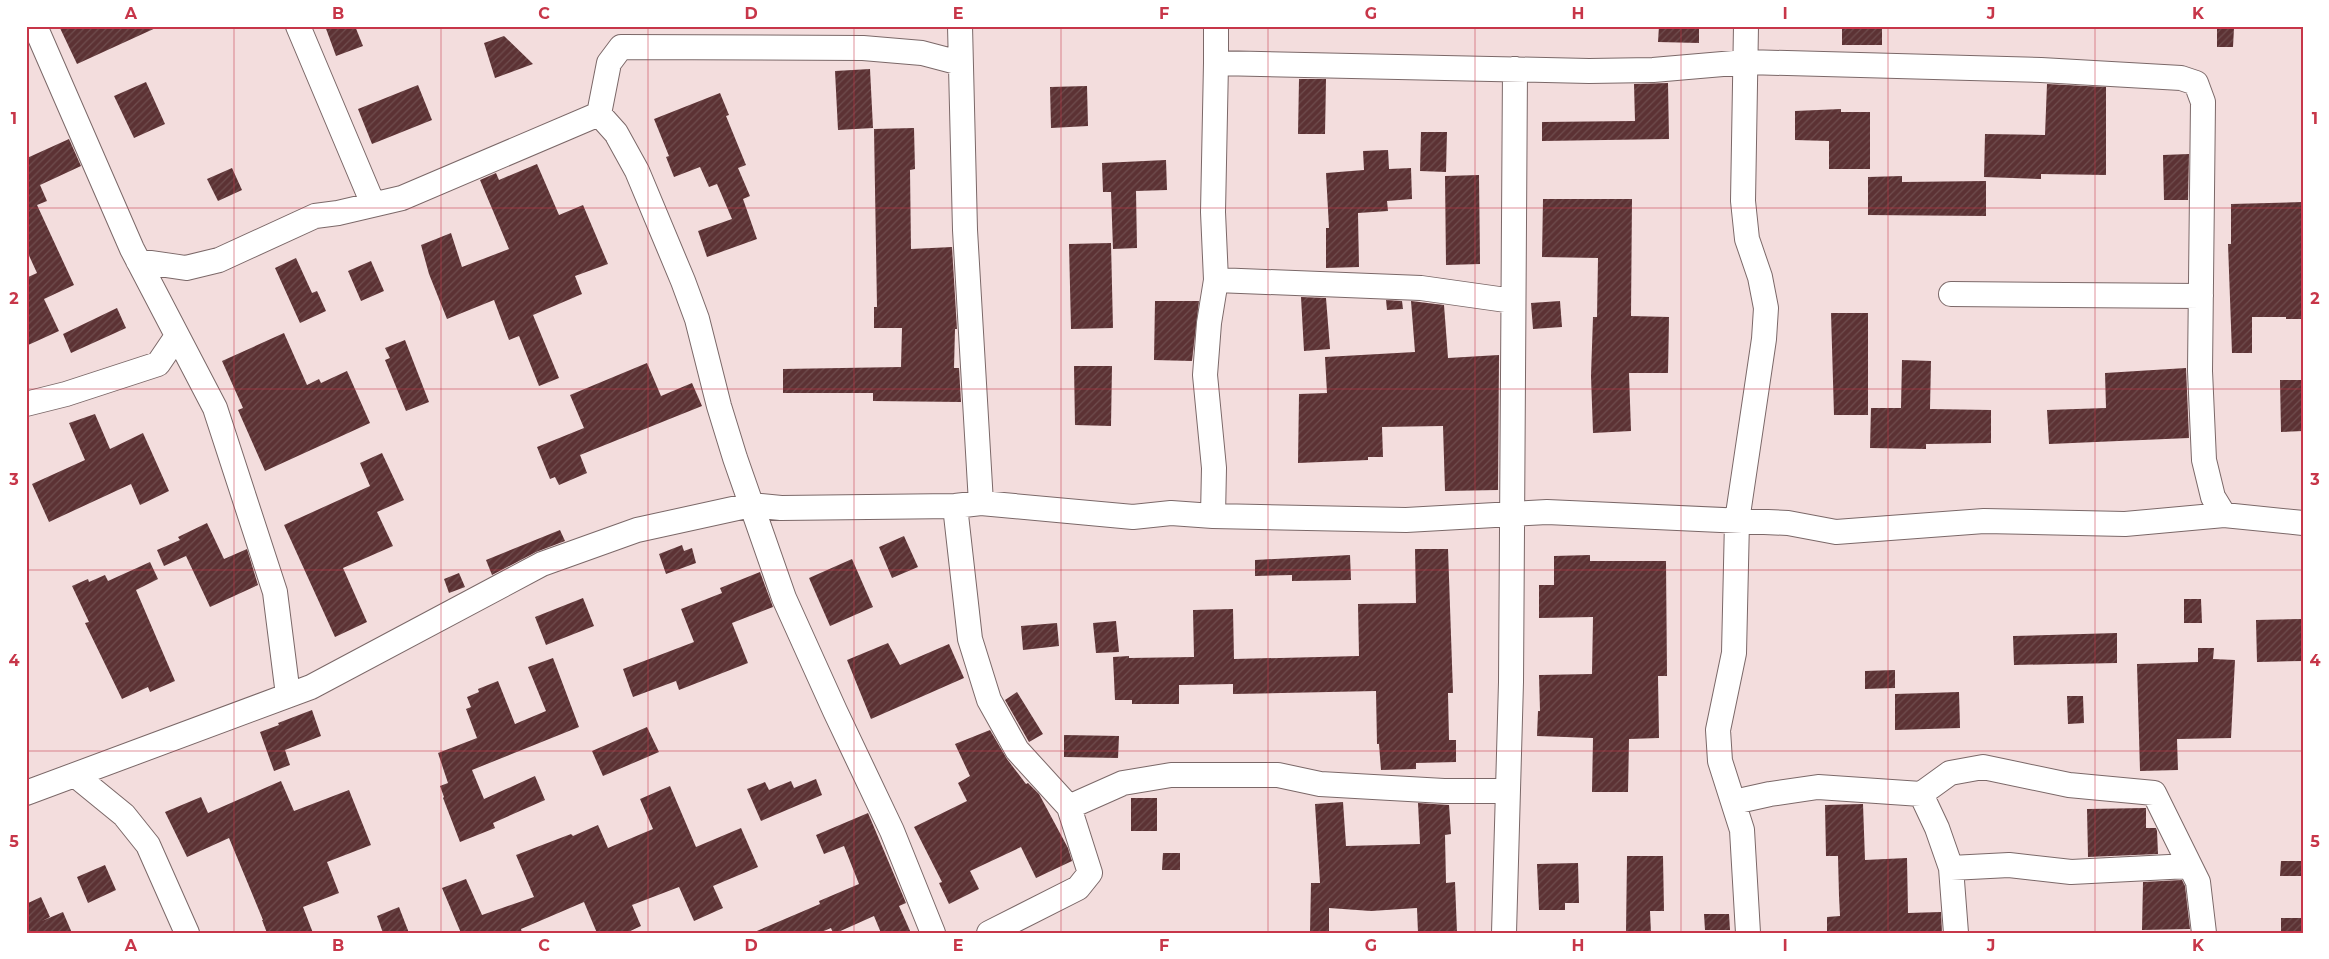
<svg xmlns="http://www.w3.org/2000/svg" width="2329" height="959" font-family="Montserrat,sans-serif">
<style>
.building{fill:url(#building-hatch)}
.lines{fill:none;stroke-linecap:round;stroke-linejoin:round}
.minor-casing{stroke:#7b6868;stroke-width:26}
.minor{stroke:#fff;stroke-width:24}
.grid{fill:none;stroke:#c73649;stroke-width:1;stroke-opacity:0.55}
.neatline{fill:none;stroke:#c73649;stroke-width:2}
.grid-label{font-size:16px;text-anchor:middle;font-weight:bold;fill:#c73649}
</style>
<defs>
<pattern id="building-hatch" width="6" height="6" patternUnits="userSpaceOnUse" patternTransform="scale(1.25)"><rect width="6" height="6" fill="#5c3234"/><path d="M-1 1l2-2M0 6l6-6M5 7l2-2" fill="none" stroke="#6f4d4e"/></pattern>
</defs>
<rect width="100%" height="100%" fill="#f3dddd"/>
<path class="building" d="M59,26H160L77,64Z
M325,26H355L363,46L336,56Z
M1659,26H1699V43L1658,42Z
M1842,26H1882V45H1842Z
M2217,28H2234L2233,47H2217Z
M504,36L533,64L495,78L484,43Z
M870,69L873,128L838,130L835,71Z
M1299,79H1326L1325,134H1298Z
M146,82L165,124L134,138L114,96Z
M1668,83L1669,139L1542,141V122L1635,121L1634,84Z
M2047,84L2106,87V175L2041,174V179L1984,177L1985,134L2045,135Z
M418,85L432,120L372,144L358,109Z
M1087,86L1088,126L1051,128L1050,87Z
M720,93L729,115L726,116L746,165L738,168L750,196L743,199L757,239L707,257L698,231L732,219L717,184L709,187L700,167L674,177L666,157L669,156L654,119Z
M1841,109V112H1870V169H1829V141L1795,140V111Z
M914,128L915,169L910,170L911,249L952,247L957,329H955L954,368H959L961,402L873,401V393H783V369L901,367L902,328H874V307H877L874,129Z
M1421,132H1447L1446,172L1420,171Z
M69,139L81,166L40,185L47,201L37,205L74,285L44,299L59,331L26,346V278L37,273L26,249V156L27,158Z
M1388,150L1389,169L1411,168L1412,199L1387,201L1388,211L1358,213L1359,267L1326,268V228H1329L1326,173L1364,170L1363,151Z
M2189,154L2188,200H2164L2163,155Z
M1166,160L1167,190L1136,191L1137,248L1113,249L1111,192H1103L1102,163Z
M537,164L559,215L583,205L608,264L575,276L582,294L533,315L559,378L539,386L519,336L509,340L494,300L447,319L429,274L421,245L451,233L462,267L509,249L480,180L496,173L499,180Z
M232,168L242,190L218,201L207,179Z
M1479,175L1480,264L1446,265L1445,176Z
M1902,176V182L1986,181V216L1868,215V177Z
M1543,199H1632L1631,316L1669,317L1668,373H1629L1631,431L1593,433L1591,376L1593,317H1597L1598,258L1542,257Z
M2303,202V319H2286V317H2252V353H2232L2228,244H2231V204Z
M1111,243L1113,328L1071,329L1069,244Z
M296,258L312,293L317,291L326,311L300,323L275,268Z
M371,261L384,291L361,301L348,271Z
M1301,297L1326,298L1330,349L1304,351Z
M1386,300L1402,301L1403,309L1387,310Z
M1155,301H1199L1192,361L1154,360Z
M1411,301L1444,305L1448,358L1499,355L1498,490L1445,491L1443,426L1382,427L1383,457H1368V460L1298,463L1299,394L1327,393L1325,357L1415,352Z
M1560,301L1562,327L1533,329L1531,303Z
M117,308L126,328L71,353L63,334Z
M1831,313H1868V415H1834Z
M284,333L307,385L319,379L321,383L347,371L370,423L265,471L238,410L243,408L222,361Z
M405,340L429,402L406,411L385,360L390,358L385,348Z
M1902,360L1931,361L1930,409L1991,410V443L1926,444V449L1870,448L1871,408H1901Z
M647,363L661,396L692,383L702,406L580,455L587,473L559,485L555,477L550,479L537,447L584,428L570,395Z
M1074,366H1112L1111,426L1075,425Z
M2186,368L2189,438L2049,444L2047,410L2106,408L2105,373Z
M2280,380H2303V431L2281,432Z
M95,414L110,449L143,433L169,491L140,505L131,484L49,522L32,484L85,460L69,423Z
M382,453L404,500L377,512L393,546L343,568L367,622L335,637L284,525L370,486L360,463Z
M207,523L224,559L247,549L258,585L210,607L186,556L164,566L157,550L180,540L178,537Z
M560,530L565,541L536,552L492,575L486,560Z
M904,536L918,567L892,578L879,547Z
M682,545L684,551L692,548L696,563L666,574L659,554Z
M1415,549H1448L1453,693H1448L1449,740H1456V762L1416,763V769L1381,770L1379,744H1377L1376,691L1233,694V684L1179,685V704H1132V700H1115L1113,657L1129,656V658L1194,657L1193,610L1233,609L1234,659L1359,656L1358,604L1416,603Z
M1350,555L1351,580L1292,581V575L1255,576V560Z
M1590,555V561H1666L1667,676H1658L1659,738L1629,739L1628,792H1592L1593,738L1537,736L1538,711H1540L1539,675L1592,674L1593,617L1539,618V585H1554V556Z
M852,559L873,607L830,626L809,578Z
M150,562L158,579L136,590L175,681L150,692L148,687L122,699L85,623L89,622L72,586L88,579L89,582L105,575L108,581Z
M760,572L773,607L732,623L748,663L679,690L676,681L633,697L623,669L694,642L681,609L722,593L720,588Z
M459,573L465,587L449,593L444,579Z
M583,598L594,626L546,645L535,617Z
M2184,599H2201L2202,623H2184Z
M2303,619V661L2257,662L2256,620Z
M1116,621L1119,652L1096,653L1093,623Z
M1057,623L1059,646L1023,650L1021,626Z
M2117,633V663L2014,665L2013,636Z
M888,643L900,665L949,644L964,678L871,719L847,660Z
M2198,648H2214L2213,659L2235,660L2231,738L2177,739L2178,770L2140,771L2137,664L2198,662Z
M553,658L579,727L472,770L484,799L535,776L545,800L493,823L495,828L460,842L443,798L444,797L440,786L448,783L438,753L477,738L466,709L471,707L467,697L479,692L478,689L498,681L515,724L546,711L528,667Z
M1895,670V688L1865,689V671Z
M1017,692L1043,734L1029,742L1005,700Z
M1959,692L1960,728L1895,730V694Z
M2067,696H2083L2084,723L2068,724Z
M312,710L321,736L285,750L290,765L274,771L260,732L279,725L278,723Z
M647,727L659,752L603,776L592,751Z
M990,730L1007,759L1026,784L1028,783L1039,794L1068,848L1072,861L1036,878L1021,847L970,871L979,889L949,904L939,883L942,882L914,827L967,801L958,783L970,776L955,744Z
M1064,735L1119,736L1118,758L1064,757Z
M816,779L822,795L761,821L747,789L765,782L769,790L791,781L794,788Z
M281,781L294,811L349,790L371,845L327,862L339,893L303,907L313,933H267L262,920H263L229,838L187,857L165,812L201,797L208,813Z
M670,786L696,847L741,828L758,867L713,886L723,908L694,921L679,887L632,905L641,926L626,933H597L584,902L521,929L522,933H461L442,888L466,879L482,915L534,897L516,855L571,834L573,836L598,825L608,848L653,829L640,799Z
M1131,798H1157V831H1131Z
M1343,802L1346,846L1420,844L1418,803L1449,805L1451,834L1445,835L1446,883L1455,882L1457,933H1418L1417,908L1371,911L1329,908V933H1310L1311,883H1320L1315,804Z
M1863,804L1865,860L1907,858L1908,913L1941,912L1942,933H1827V917L1840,916L1839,896L1838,856H1826L1825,805Z
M2146,808V828H2156L2157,831L2158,854L2088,857L2087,809Z
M868,813L906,903L899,906L911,933H881L874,916L836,933H833L831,928L819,933H752L820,904L819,901L859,884L844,846L824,854L816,835Z
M1163,853H1180V870H1162Z
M1627,856H1663L1664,911H1650L1651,933H1626Z
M2281,861H2303V876H2280Z
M1578,863L1579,903H1565V910H1539L1537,864Z
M105,865L116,890L88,903L77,877Z
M2182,880L2185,886L2190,929L2142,930L2143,882Z
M41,897L50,917L42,921L63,912L72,933H26V904Z
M399,907L409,933H383L377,916Z
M1704,914H1729L1730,930H1705Z
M2281,918H2303V933H2281Z"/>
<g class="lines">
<g class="minor-casing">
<path id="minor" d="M35,26L132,249L215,408L275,592L288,695
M298,26L373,204
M960,26L965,230L981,503
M1216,26V63L1589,71L1653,70L1746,62L2041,70L2181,78L2196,83L2203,102L2200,371L2204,460L2213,497L2224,515
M1746,26L1743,201L1747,239L1760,277L1766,308L1764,339L1737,521L1734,653L1718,730L1720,761L1742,830L1748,933
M599,114L616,133L637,171L683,281L697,319L719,406L735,458L784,598L835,711L892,831L933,933
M599,114L609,63L621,47L863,48L922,53L960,63
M138,261L186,268L219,260L315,216L338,213L402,198L599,114
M1216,280L1421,288L1513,301
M1951,294L2201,296
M26,404L66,394L158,364L177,336
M955,506L970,639L989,700L1017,750L1069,807L1090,873L1078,888L989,933
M1213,516L1214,468L1205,375L1209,323L1216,280L1213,212L1216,63
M75,775L124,815L148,845L187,933
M26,793L311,687L542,564L637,530L751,505L781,508L955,506L981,503L1133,517L1171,513L1213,516L1406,520L1547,512L1788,523L1836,532L1984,521L2125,524L2224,515L2303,523
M1921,794L1937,828L1951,868L1956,933
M1734,802L1770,794L1818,787L1921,794L1950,773L1983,767L2069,785L2154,793L2198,882L2204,933
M1069,807L1123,783L1171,775H1278L1320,784L1444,791H1508
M1951,868L2009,865L2071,872L2189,866
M1504,933L1511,682L1515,69"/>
</g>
<use href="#minor" class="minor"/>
</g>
<path class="grid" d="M234,26V933M441,26V933M648,26V933M854,26V933M1061,26V933M1268,26V933M1475,26V933M1681,26V933M1888,26V933M2095,26V933M26,208H2303M26,389H2303M26,570H2303M26,751H2303"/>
<rect width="2329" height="959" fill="none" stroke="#ffffff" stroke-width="55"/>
<rect x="28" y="28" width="2274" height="904" class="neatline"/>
<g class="grid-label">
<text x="131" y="19">A</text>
<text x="338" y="19">B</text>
<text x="544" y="19">C</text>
<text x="751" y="19">D</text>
<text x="958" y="19">E</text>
<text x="1164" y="19">F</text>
<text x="1371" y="19">G</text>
<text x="1578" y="19">H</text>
<text x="1785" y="19">I</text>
<text x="1991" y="19">J</text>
<text x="2198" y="19">K</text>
<text x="14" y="124">1</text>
<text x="2315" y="124">1</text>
<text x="14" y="304">2</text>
<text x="2315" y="304">2</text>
<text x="14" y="485">3</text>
<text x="2315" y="485">3</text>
<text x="14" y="666">4</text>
<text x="2315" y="666">4</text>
<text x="14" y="847">5</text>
<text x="2315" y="847">5</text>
<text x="131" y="951">A</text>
<text x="338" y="951">B</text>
<text x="544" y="951">C</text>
<text x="751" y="951">D</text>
<text x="958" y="951">E</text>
<text x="1164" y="951">F</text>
<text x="1371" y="951">G</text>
<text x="1578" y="951">H</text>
<text x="1785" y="951">I</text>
<text x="1991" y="951">J</text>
<text x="2198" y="951">K</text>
</g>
</svg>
